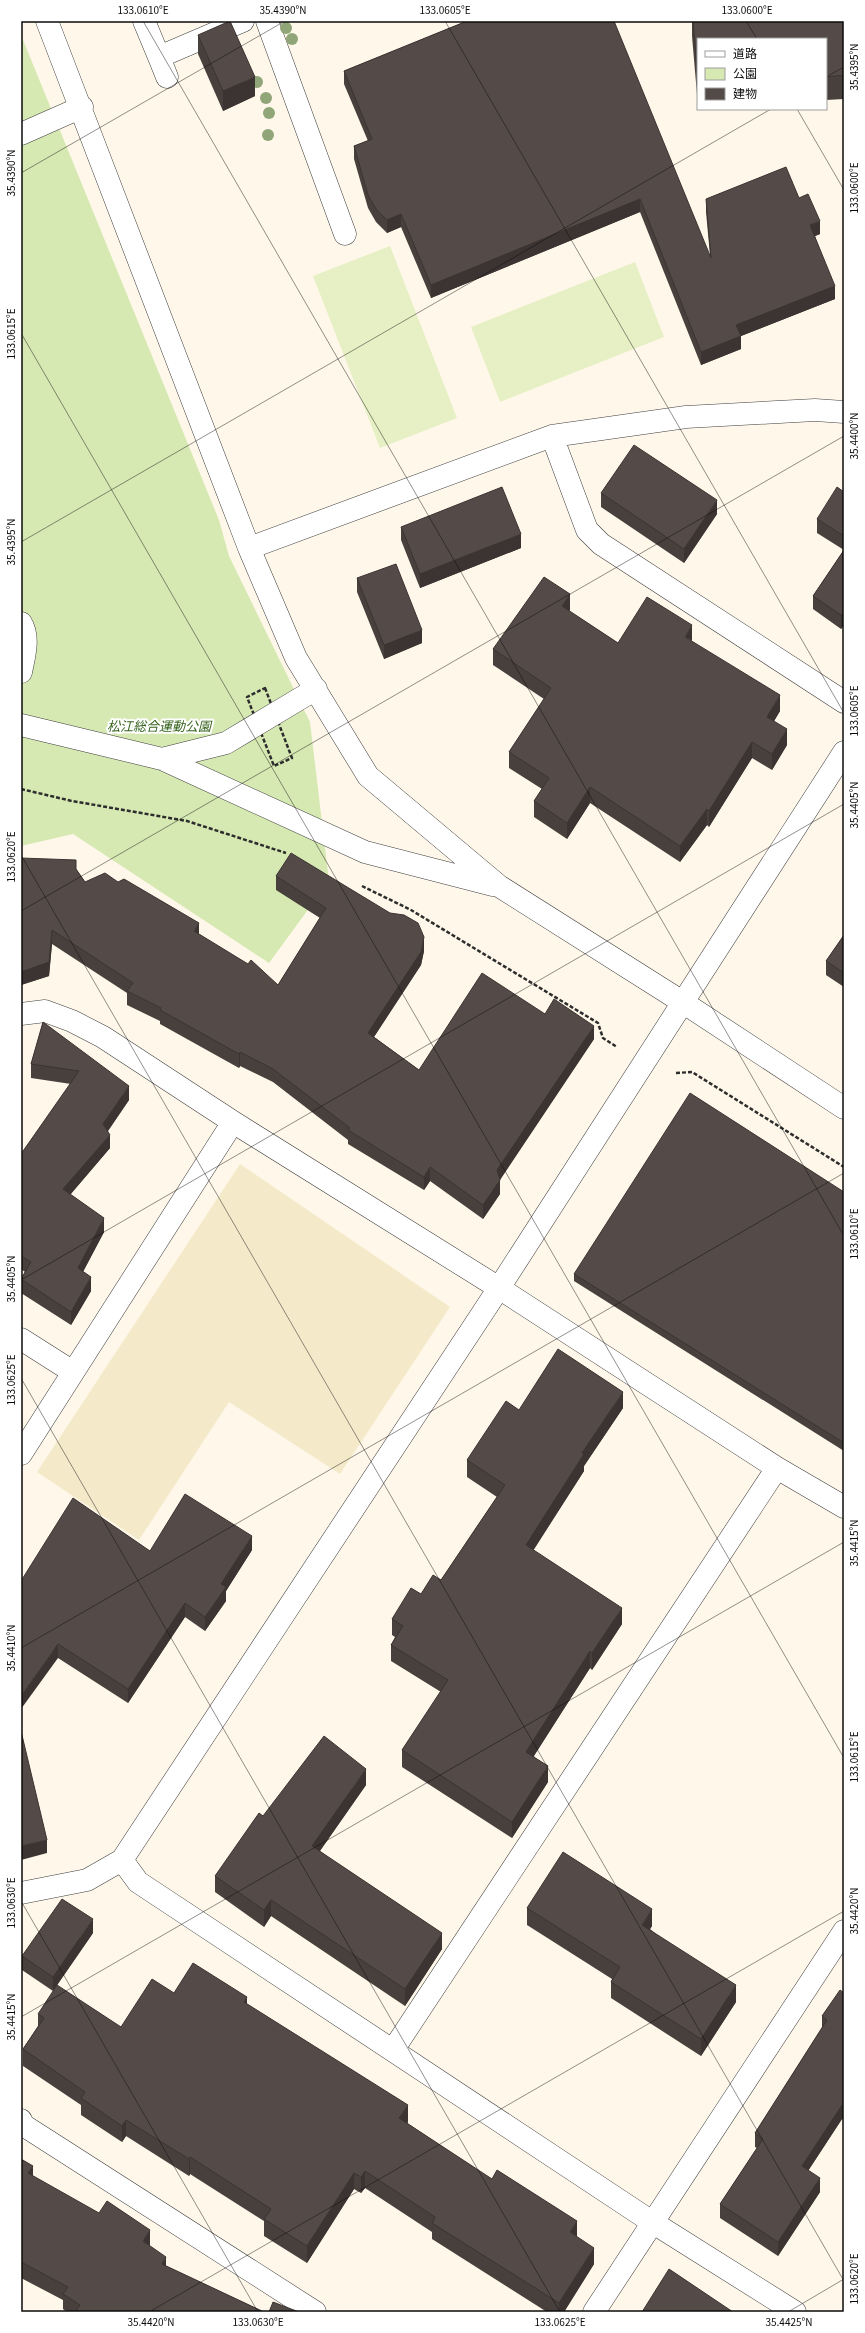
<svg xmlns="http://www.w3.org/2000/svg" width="865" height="2333" font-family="Georgia,'Noto Sans JP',serif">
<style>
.farmland{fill:#f4eaca}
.green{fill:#d7e9b3}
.pitch{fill:#e7f0c5}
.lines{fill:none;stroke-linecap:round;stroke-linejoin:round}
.minor-casing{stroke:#3e3e3e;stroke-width:23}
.path{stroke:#2d2d2d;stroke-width:2.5;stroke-dasharray:4 2;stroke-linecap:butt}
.minor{stroke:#fff;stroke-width:22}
.tree{fill:#90a578}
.wall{fill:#48403d}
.shaded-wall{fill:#3b3432}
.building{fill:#544a47;stroke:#3b3432}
.ticks{fill:none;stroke:#0b0b0b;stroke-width:1;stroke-opacity:0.45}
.labels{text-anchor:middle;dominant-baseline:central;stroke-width:4;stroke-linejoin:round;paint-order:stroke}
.park-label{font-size:13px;font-style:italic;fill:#35621c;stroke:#fff}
.neatline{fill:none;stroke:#0b0b0b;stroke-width:1.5}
.ticks-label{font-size:10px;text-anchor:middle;fill:#0b0b0b}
</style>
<rect width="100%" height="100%" fill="#fff7e9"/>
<path class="farmland" d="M240,1164L450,1307L340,1474L229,1402L139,1540L37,1472Z"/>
<path class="green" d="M21,35L219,520L229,556L310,722L329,881L269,963L73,834L21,846Z"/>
<path class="pitch" d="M390,246L457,418L380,448L313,276Z
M635,262L664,337L500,402L471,327Z"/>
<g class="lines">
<g class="minor-casing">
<path id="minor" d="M47,21L249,548L296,658L368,776L499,886L684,1003L844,1108
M144,21L159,57L243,21
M267,21L345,234
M159,57L167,77
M21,134L82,107
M552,436L587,530L601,544L844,702
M249,548L552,436L686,417L815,410L844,412
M21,623C30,637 24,657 21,672
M21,725L162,759L365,852L493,885
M162,759L226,743L316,689
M21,1014L45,1011L72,1021L103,1037L233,1122L499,1288L777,1468
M21,1339L73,1372
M21,1454L233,1122
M21,1893L87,1880L122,1860
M393,2050L777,1468L844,1507
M21,2120L23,2125L315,2312
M594,2312L844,1931
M795,2312L652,2222L138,1882L122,1860L499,1288L844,752"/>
</g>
<path class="path" d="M265,688L292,758L274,766L247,697Z
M21,789L72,801L187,821L286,853
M362,886L411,910L598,1023L603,1038L617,1047
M676,1073L692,1072L844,1167"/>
<use href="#minor" class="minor"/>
</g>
<g class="tree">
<circle cx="286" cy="28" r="6"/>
<circle cx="292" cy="39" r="6"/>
<circle cx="257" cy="82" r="6"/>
<circle cx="266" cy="98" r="6"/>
<circle cx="269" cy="113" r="6"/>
<circle cx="268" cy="135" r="6"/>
</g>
<path class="wall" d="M467,21L710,255L706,212V199L799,198L820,234L815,236L835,299L741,336V349L701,365L640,212L431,298L401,227L387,233L376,222L368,208L354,159V146L368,141L344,84V71Z
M692,21H844V99L826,100V39H698V106L692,36Z
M198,35L255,96L223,111L198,54Z
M698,109H716L698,110Z
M844,492V625L841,629L813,609V596L844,550L817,533V519Z
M601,493L717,514L684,563L601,507Z
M401,527L521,548L420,588L401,540Z
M357,578L422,643L384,659L357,592Z
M570,610L569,611L618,643L692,641L780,711L774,721L787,745L772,770L752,758L709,827L707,825L680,862L590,803L567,839L534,817V801L542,789L509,768V752L544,699L493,665V649Z
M76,869L85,882H118L278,985L320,918L276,890V876L424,951L421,965L374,1037L419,1070L545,1014L594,1039L500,1180V1194L483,1219L430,1181L424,1190L348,1144V1140L273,1082L240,1066L239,1068L160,1024V1021L127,1005V993L52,944L49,976L21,985Z
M844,935V987L826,975V961Z
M43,1022L129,1100L108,1131L110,1148L70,1195L104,1232L83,1272L91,1291L71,1325L21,1293V1279L25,1272L21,1269V1154L71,1084L31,1078V1064Z
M844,1192V1451L574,1281V1274Z
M623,1408L584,1466V1471L533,1550L622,1624L592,1670L590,1668L534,1756L548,1782L512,1838L402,1767V1750L441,1692L391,1661V1645L395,1637L392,1635V1619L421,1594L441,1580L497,1497L467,1477V1460L519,1410Z
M252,1550L226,1591V1601L205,1631L185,1617L128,1703L58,1658L21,1581L150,1551Z
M366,1785L320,1851L442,1949L405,2006L271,1916L264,1927L215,1892V1876L263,1816Z
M527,1908L652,1926L650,1929L736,2002L701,2056L611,1998V1982L612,1979L527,1925Z
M93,1933L53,1991L22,1970V1956Z
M174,1993L247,2004L408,2122L407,2123L577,2237L594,2264L564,2312H547L432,2239V2232L365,2188L361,2193L354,2189L307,2263L264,2236V2221L190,2174L189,2176L126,2136L122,2142L81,2115V2105L23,2066V2049L38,2026V2014L121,2027Z
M844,1993V2120L842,2119L808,2171L820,2192L778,2256L720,2218V2204L757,2148L755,2147V2133L822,2028V2016Z
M21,2159L33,2176L150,2245H149L166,2266L264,2312H67L63,2309V2300L21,2278Z"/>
<path class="shaded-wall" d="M255,77V96L223,111V91Z
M640,199V212L431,298V285Z
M401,214V227L387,233V220Z
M820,221V234L810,238V225Z
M835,286V299L741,336V349L701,365V352L736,325Z
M717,500V514L684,563V549Z
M521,534V548L420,588V574Z
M570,594V610L562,622V606Z
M844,612V625L841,629V615Z
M692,625V641L685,637Z
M422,630V643L384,659V645Z
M780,695V711L767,733V717Z
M787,729V745L772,770V754Z
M752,742V758L709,827V811Z
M590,787V803L567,839V823Z
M707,809V825L680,862V846Z
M199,923V936L194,931Z
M52,930V944L49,976L21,985V972Z
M424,937V951L421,965L368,1046V1033Z
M594,1026V1039L497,1184V1170Z
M240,1052V1066L239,1068V1054Z
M129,1086V1100L103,1138V1124Z
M110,1135V1148L63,1203V1189Z
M430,1167V1181L424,1190V1177Z
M500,1180V1194L483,1219V1205Z
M104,1218V1232L78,1281V1268Z
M91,1277V1291L71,1325V1312Z
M623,1392V1408L584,1466V1471L526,1562V1545L582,1453Z
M252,1536V1550L226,1591V1601L205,1631V1617L221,1584Z
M185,1603V1617L128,1703V1689Z
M622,1608V1624L592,1670V1653Z
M58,1644V1658L21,1709V1696Z
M590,1651V1668L526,1768V1752Z
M548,1766V1782L512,1838V1822Z
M366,1769V1785L312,1862V1846Z
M47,1840V1853L21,1860V1846Z
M271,1900V1916L264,1927V1910Z
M652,1909V1926L642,1941V1925Z
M93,1919V1933L53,1991V1977Z
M442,1933V1949L405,2006V1989Z
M736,1985V2002L701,2056V2039Z
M247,1997V2014L244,2002Z
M408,2105V2122L399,2135V2118Z
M842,2105V2119L802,2180V2166Z
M126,2120V2136L122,2142V2126Z
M190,2157V2174L189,2176V2159Z
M33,2166V2181L28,2173Z
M365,2171V2188L361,2193V2177Z
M354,2173V2189L307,2263V2246Z
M820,2178V2192L778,2256V2242Z
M577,2221V2237L570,2232Z
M150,2230V2245L143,2256V2241Z
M594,2248V2264L564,2312H559V2303Z
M166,2257V2272L162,2264Z"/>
<path class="building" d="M230,21L255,77L223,91L198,35Z
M467,21H614L711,258L706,199L786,167L799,198L808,194L820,221L810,225L835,286L736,325L741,336L701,352L640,199L431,285L401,214L387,220L376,209L368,195L354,146L372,139L344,71Z
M693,21H844V75L826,77V39H698V82Z
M634,445L717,500L684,549L601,493Z
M502,487L521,534L420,574L401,527Z
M837,487L844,492V536L817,519Z
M844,550V612L841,615L813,596Z
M396,564L422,630L384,645L357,578Z
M544,577L570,594L562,606L618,643L647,597L692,625L685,637L780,695L767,717L787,729L772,754L752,742L709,811L707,809L680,846L590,787L567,823L534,801L549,778L509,752L551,688L493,649Z
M291,853L390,913L404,915L418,923L424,937L421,952L368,1033L419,1070L482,973L545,1014L554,999L594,1026L497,1170L500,1180L483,1205L430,1167L424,1177L348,1130L350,1128L273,1069L240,1052L239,1054L160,1010L161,1008L127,991L133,983L52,930L49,962L21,972V858L76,860V869L85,882L105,873L118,882L124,879L199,923L194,931L248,964L251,960L278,985L326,908L276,876Z
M844,935V973L826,961Z
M43,1022L129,1086L103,1124L110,1135L63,1189L104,1218L78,1268L91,1277L71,1312L21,1279L31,1262L21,1256V1154L79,1071L31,1064Z
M690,1093L844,1192V1443L574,1274Z
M558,1349L623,1392L582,1453L584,1454L526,1545L622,1608L592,1653L590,1651L526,1752L548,1766L512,1822L402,1750L448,1680L391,1645L403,1626L392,1619L411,1588L421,1594L433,1575L441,1580L505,1485L467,1460L506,1401L519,1410Z
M185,1494L252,1536L221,1584L226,1587L205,1617L185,1603L128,1689L58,1644L21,1696V1581L73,1498L150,1551Z
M21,1731L47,1840L21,1846Z
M324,1736L366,1769L312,1846L442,1933L405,1989L271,1900L264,1910L215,1876L259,1813L263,1816Z
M563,1852L652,1909L642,1925L736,1985L701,2039L611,1982L620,1967L527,1908Z
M62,1899L93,1919L53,1977L22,1956Z
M193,1963L247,1997L244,2002L408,2105L399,2118L492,2179L497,2170L577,2221L570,2232L594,2248L559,2303L432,2223L435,2217L365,2171L361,2177L354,2173L307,2246L264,2219L271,2209L190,2157L189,2159L126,2120L122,2126L81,2098L85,2092L23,2049L44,2018L38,2014L57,1985L121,2027L152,1979L174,1993Z
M840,1990L844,1993V2106L842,2105L802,2166L820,2178L778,2242L720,2204L763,2139L755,2133L825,2023L827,2020L822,2016Z
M21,2159L33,2166L28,2173L99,2213L107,2201L150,2230L143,2241L166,2257L162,2264L264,2312H75L80,2305L63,2294L68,2287L21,2262Z
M669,2269L733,2312H642Z
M273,2302L299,2312H269Z"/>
<path class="ticks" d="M143,21L844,1236M445,21L844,713M746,21L757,39M826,77L844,67M797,109L844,190M21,173L285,21M21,333L844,1758M21,542L771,109M21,855L844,2281M21,911L844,436M21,1280L844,804M21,1378L560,2312M21,1648L844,1173M21,1901L258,2312M21,2017L844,1542M149,2312L844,1911M788,2312L844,2279"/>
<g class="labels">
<g class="park-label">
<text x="159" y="725">松江総合運動公園</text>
</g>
</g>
<rect width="865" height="2333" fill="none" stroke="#ffffff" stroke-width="44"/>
<rect x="697" y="38" width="130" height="72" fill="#ffffff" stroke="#9d9d9d"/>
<rect x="705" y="51" width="20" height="6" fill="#ffffff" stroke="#9d9d9d"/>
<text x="733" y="58" font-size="12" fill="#0b0b0b">道路</text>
<rect x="705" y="68" width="20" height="12" fill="#d7e9b3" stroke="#9d9d9d"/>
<text x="733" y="78" font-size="12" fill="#0b0b0b">公園</text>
<rect x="705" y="88" width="20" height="12" fill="#544a47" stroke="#9d9d9d"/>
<text x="733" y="98" font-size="12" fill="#0b0b0b">建物</text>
<rect x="22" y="22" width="821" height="2289" class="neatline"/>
<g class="ticks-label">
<text x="143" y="14">133.0610°E</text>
<text x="283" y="14">35.4390°N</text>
<text x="445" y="14">133.0605°E</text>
<text x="747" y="14">133.0600°E</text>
<text transform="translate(854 67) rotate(-90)" y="4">35.4395°N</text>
<text transform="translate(11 173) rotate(-90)" y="4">35.4390°N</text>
<text transform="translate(854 188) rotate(-90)" y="4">133.0600°E</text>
<text transform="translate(11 334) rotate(-90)" y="4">133.0615°E</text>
<text transform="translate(854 436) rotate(-90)" y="4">35.4400°N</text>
<text transform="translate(11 542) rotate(-90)" y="4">35.4395°N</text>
<text transform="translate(854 711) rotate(-90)" y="4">133.0605°E</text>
<text transform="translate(854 805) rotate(-90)" y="4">35.4405°N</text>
<text transform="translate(11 857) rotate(-90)" y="4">133.0620°E</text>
<text transform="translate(854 1234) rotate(-90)" y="4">133.0610°E</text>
<text transform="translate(11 1279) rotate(-90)" y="4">35.4405°N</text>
<text transform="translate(11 1380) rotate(-90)" y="4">133.0625°E</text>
<text transform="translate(854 1543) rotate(-90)" y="4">35.4415°N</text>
<text transform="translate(11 1648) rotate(-90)" y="4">35.4410°N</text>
<text transform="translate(854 1757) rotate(-90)" y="4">133.0615°E</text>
<text transform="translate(11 1903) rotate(-90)" y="4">133.0630°E</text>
<text transform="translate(854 1911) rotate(-90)" y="4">35.4420°N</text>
<text transform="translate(11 2017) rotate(-90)" y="4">35.4415°N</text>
<text transform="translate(854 2279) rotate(-90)" y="4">133.0620°E</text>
<text x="151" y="2326">35.4420°N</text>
<text x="258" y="2326">133.0630°E</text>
<text x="560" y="2326">133.0625°E</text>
<text x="789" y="2326">35.4425°N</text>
</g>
</svg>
